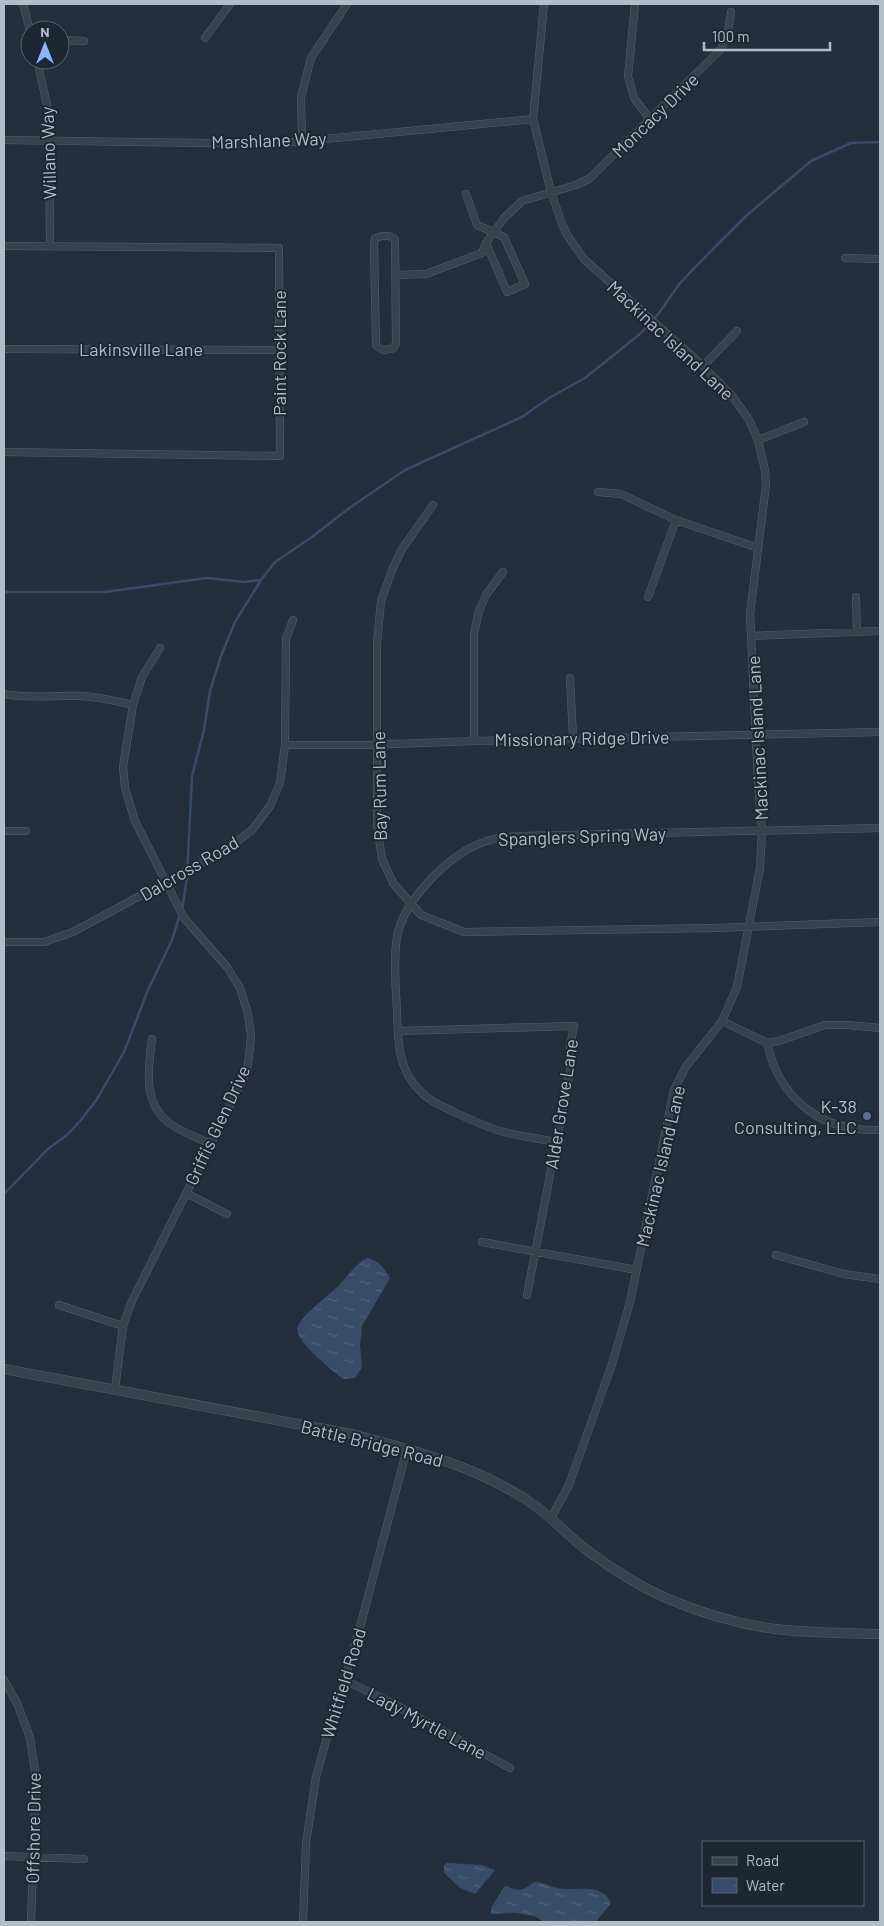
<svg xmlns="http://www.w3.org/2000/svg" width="884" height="1926" font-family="Barlow,sans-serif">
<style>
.water{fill:url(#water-ripples)}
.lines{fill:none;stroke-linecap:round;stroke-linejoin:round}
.stream{stroke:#394c67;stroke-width:2.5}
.minor-casing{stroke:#565f6c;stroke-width:8}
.tertiary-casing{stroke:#565f6c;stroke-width:10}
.minor{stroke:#38414e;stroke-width:7}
.tertiary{stroke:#38414e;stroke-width:9}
.service-dot{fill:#5c6f8a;stroke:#1d2633;stroke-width:2}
.labels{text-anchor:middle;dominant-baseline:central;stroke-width:4;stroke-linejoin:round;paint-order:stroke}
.street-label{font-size:18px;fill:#b4bcc9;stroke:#1d2633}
.poi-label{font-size:18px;fill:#b4bcc9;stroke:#1d2633;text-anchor:end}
</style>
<defs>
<pattern id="water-ripples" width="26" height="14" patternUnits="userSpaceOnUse" patternTransform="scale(1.25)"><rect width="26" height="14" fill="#394c67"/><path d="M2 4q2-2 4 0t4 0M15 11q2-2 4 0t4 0" fill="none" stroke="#53647b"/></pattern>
</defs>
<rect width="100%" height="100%" fill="#242f3e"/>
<path class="water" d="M367,1258C378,1260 385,1269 390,1278L362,1326L360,1345L362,1367L355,1378L343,1379C333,1371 297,1343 297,1329C298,1319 326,1297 334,1290C346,1280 353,1265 367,1258Z
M447,1863L481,1865L495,1870L475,1894L460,1888L444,1873V1865Z
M534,1882C543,1882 549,1886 557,1888C575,1892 602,1881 611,1903L596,1922H545L534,1916L515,1913L491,1914V1908L504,1887L507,1886C518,1893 525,1890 534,1882Z"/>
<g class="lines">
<path class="stream" d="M4,592H105L207,578L244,582L261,580
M182,909L187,878L192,776L204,730L210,691L221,656L235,622L261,580L275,562L312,537L348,509L405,470L522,417L549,398L585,378L640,334L659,313L680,283L707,255L746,216L811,161L851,143L880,142
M4,1194L48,1149L67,1135L81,1120L97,1099L124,1052L148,990L172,940L180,914"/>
<g class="minor-casing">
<path id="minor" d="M23,4L30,31
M544,4L533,119L551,192L562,224L567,235L584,259L703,366L733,397L749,420L758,440L765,470L766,485L750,614L758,783L762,831L760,868L737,987L722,1021L685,1068L674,1090L630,1302L612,1364L569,1485L551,1518
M635,4L628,76L634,98L650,119
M205,38L230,4
M60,40L84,41
M37,60L49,114L50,246
M4,140L273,144L533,119
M302,141L301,97L311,58L347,4
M466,194L477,225L504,237L525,284L507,292L486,243
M382,236H389L395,239L396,343L394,348C386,350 382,352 376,345L374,245L375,238Z
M4,246L279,248L280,456L4,452
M845,258L880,259
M396,275L426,274L482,253L486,243L504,218L522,201L576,185L589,179L721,49L728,32L731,12
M4,349L279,350
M703,366L737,331
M758,440L804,422
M598,492L621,494L676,520L758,548
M433,505L402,549L392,570L381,601L377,644V825L382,859L393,883L421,915L464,932L714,928L880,922
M648,597L676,520
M856,597L857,632
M751,636L880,631
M570,678L573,738
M4,694C29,699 53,695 79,696C97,696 115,701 133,705
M474,741V633L479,611L486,595L503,572
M285,745H366L474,741L880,732
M4,831H26
M4,942H44L73,932L227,849L252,830L270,806L280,783L285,745L286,639L293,620
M722,1021L767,1043L779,1041L825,1025H848L880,1028
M398,1031L574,1026L570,1046V1071L527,1295
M152,1039C148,1069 142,1105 172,1125C184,1133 198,1138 211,1144
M767,1043C780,1101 822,1132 880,1130
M556,1142C537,1138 518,1136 500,1131C484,1126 469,1119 454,1112C442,1106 429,1101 419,1090C398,1069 398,1041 397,1013C396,988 393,961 397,937C404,899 451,852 487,841C498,837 510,837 521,836L880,828
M186,1193L227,1214
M482,1242L637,1270
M776,1255L844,1274L880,1279
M59,1305L123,1326
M115,1389L123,1326L131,1303L243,1080L248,1065L251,1037L248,1014L240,988L227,967L184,918L135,821L125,788L123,767L133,705L142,677L160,648
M4,1680L17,1703L30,1738L36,1778L31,1922
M344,1680L390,1702L510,1768
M4,1856L84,1859
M303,1922L306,1843L316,1777L327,1737L359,1631L407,1449"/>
</g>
<g class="tertiary-casing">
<path id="tertiary" d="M4,1369L351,1434C414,1450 480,1467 534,1505C553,1518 569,1537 588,1551C612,1569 639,1586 666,1598C701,1613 737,1624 775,1629C809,1633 845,1633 880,1634"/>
</g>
<use href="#minor" class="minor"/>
<use href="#tertiary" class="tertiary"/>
</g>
<circle class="service-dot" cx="867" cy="1116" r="5"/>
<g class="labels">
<g class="street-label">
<text transform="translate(655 115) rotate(-44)">Moncacy Drive</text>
<text transform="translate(269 140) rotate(-2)">Marshlane Way</text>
<text transform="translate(48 153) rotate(-92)">Willano Way</text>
<text transform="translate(671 340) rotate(43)">Mackinac Island Lane</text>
<text x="141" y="349">Lakinsville Lane</text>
<text transform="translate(279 353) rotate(-90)">Paint Rock Lane</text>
<text transform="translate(582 738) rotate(-1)">Missionary Ridge Drive</text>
<text transform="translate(757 738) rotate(-93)">Mackinac Island Lane</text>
<text transform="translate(379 786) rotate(-91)">Bay Rum Lane</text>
<text transform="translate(582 836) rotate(-2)">Spanglers Spring Way</text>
<text transform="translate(189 868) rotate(-30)">Dalcross Road</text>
<text transform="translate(561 1104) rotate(-81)">Alder Grove Lane</text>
<text transform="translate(217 1125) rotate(-65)">Griffis Glen Drive</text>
<text transform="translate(660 1166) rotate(-77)">Mackinac Island Lane</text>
<text transform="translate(372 1443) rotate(14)">Battle Bridge Road</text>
<text transform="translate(343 1683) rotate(-73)">Whitfield Road</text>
<text transform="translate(427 1723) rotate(28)">Lady Myrtle Lane</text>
<text transform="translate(33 1828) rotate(-89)">Offshore Drive</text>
</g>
<g class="poi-label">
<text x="857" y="1106">K-38<tspan x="857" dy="21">Consulting, LLC</tspan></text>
</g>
</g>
<rect width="884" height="1926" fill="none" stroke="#b4bcc9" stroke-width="10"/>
<rect x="702" y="1841" width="162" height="65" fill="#1d2633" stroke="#59626f"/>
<rect x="712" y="1857" width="25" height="8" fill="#38414e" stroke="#59626f"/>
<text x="746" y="1866" font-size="15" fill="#b4bcc9">Road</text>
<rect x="712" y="1878" width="25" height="15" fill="url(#water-ripples)" stroke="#59626f"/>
<text x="746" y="1891" font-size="15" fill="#b4bcc9">Water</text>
<g transform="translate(45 45)"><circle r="24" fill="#1d2633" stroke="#59626f"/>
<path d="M0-4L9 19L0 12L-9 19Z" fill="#8ab4f8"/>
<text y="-8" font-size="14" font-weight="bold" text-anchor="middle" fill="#b4bcc9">N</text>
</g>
<path d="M704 42v8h126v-8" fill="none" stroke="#b4bcc9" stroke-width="2.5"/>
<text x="712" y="42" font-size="15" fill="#b4bcc9" stroke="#1d2633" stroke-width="4" paint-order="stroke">100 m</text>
</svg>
